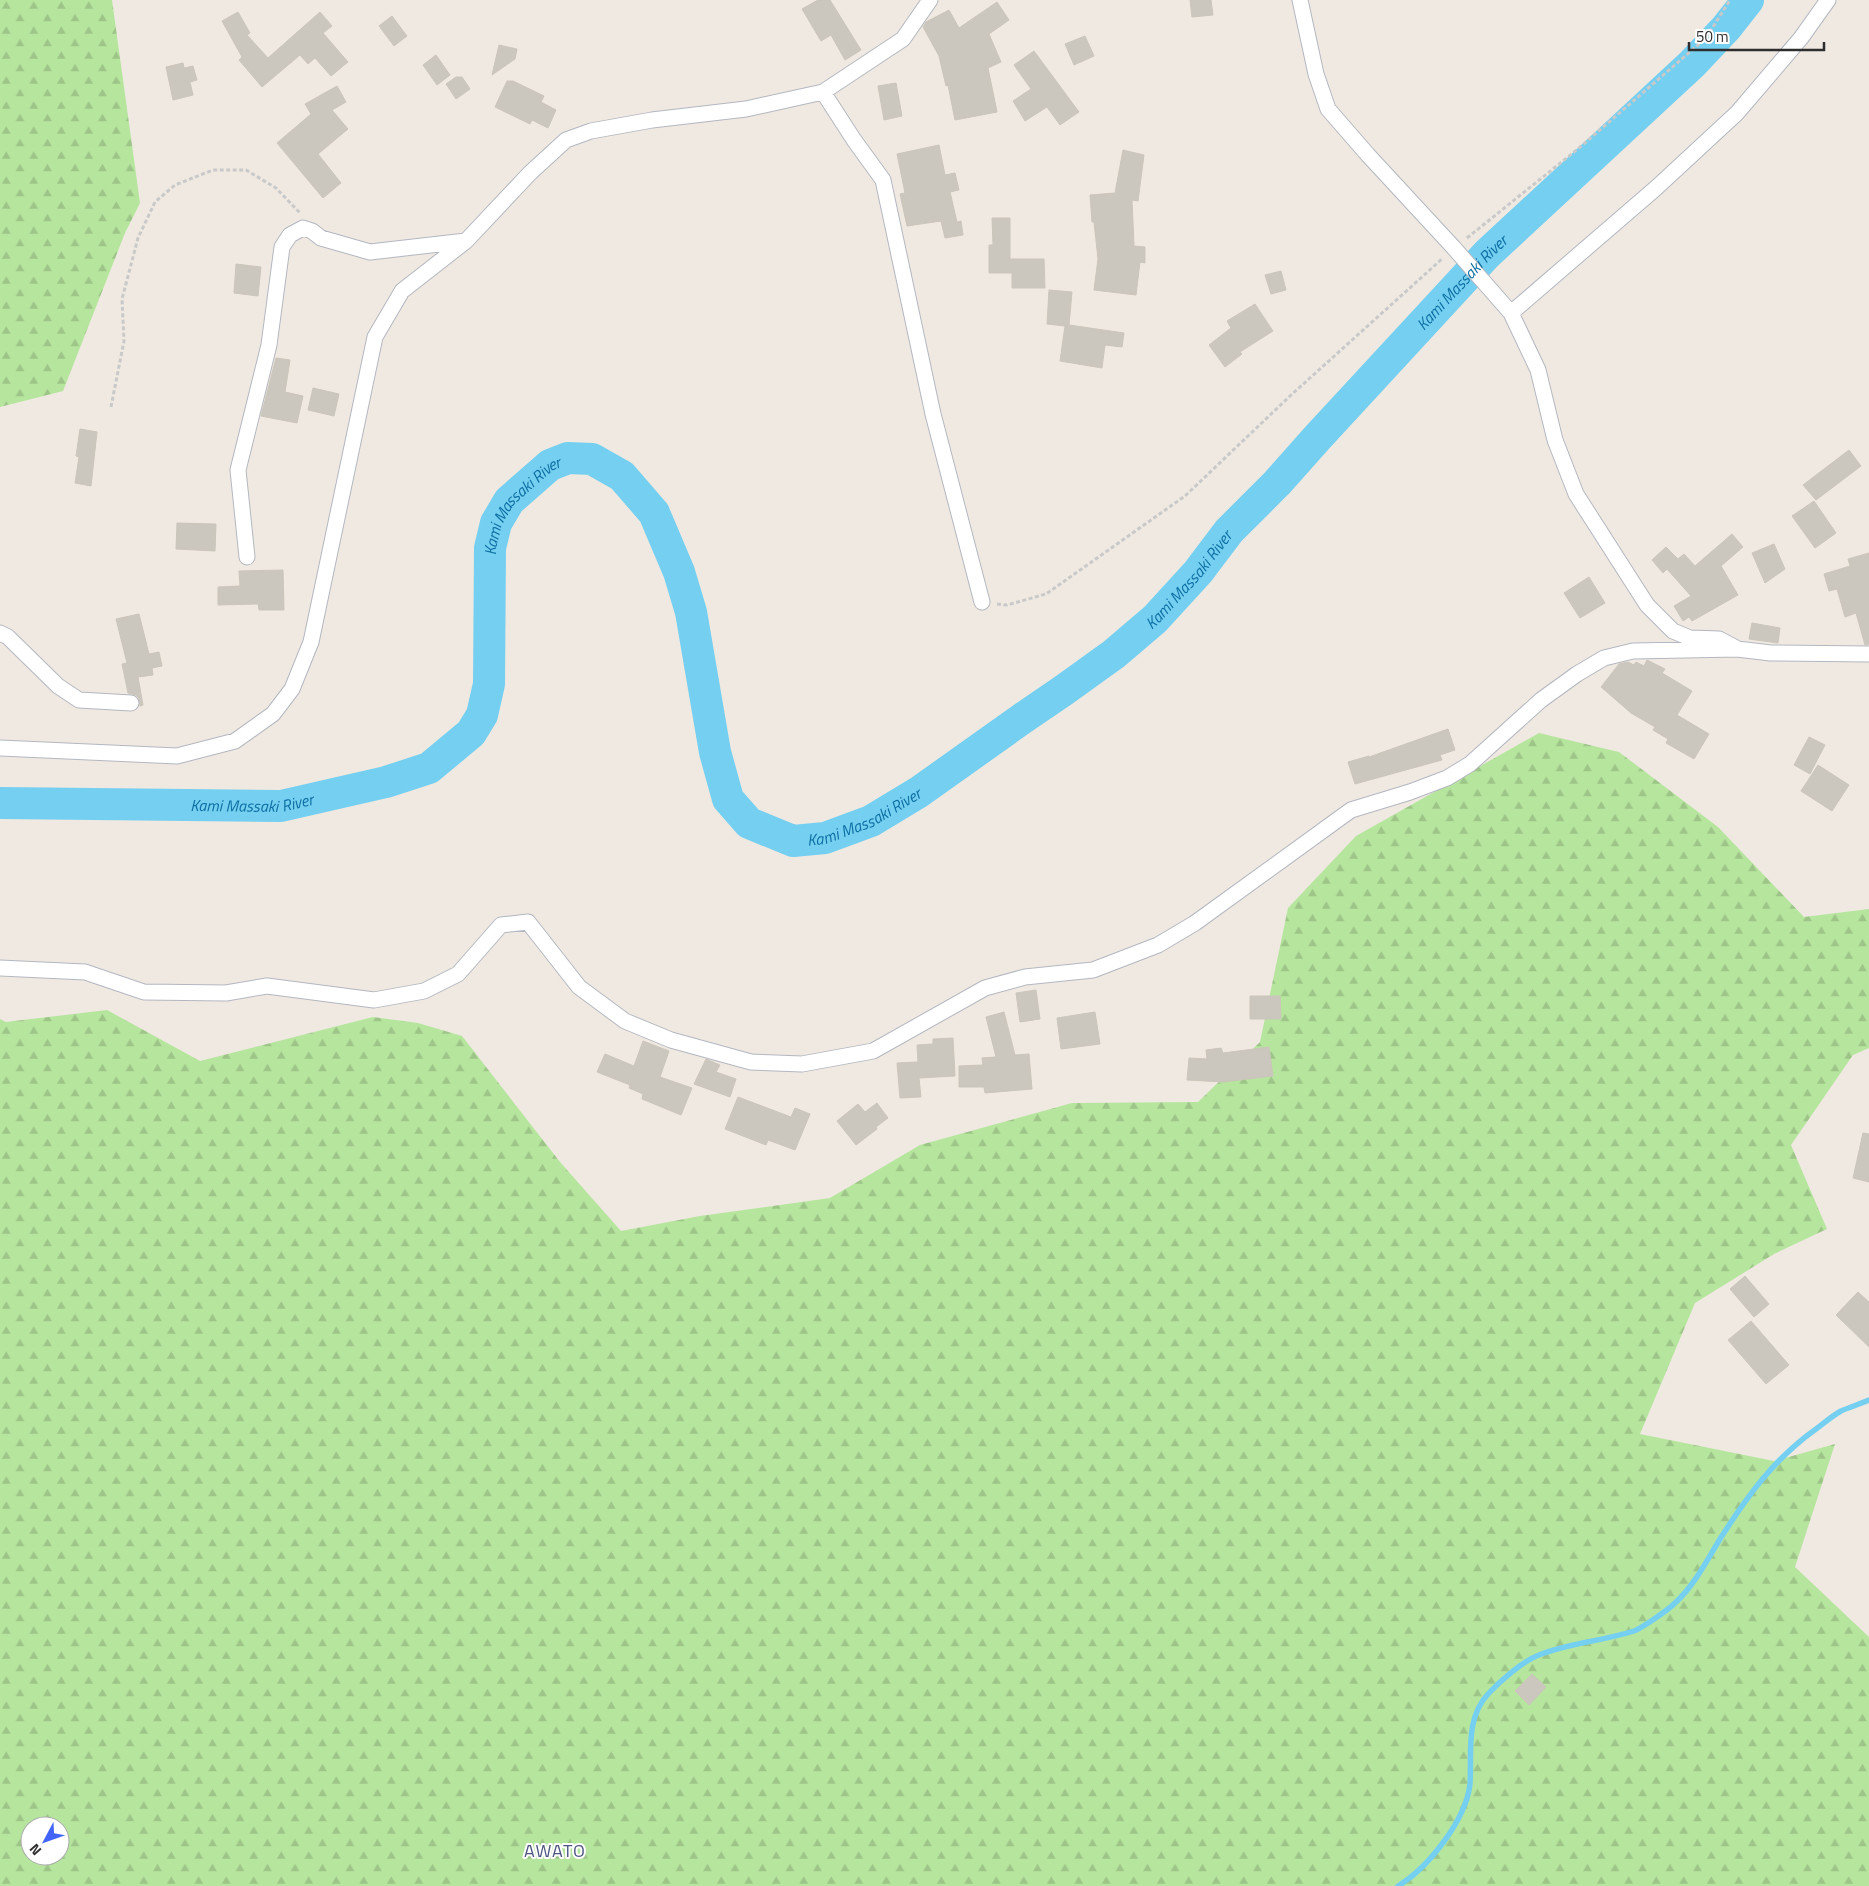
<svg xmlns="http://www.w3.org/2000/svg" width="1869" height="1886" font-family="'Titillium Web',sans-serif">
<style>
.forest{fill:url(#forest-firs);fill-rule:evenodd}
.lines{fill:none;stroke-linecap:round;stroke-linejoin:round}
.stream{stroke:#75cff0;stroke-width:5.5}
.river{stroke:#75cff0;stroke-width:32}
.building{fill:#cbc7bf;stroke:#cbc5ba}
.street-casing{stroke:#b4b7c1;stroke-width:17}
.path{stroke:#c9c9c9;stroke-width:3;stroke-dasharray:4 2.5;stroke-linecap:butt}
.street{stroke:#fff;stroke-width:15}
.labels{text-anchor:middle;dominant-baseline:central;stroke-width:4;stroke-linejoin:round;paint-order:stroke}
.water-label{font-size:16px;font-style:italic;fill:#0d6fa3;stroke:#fff}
.quarter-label{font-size:18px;letter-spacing:1px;fill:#4d5680;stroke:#fff}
</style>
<defs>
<pattern id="forest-firs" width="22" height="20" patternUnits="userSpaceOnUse" patternTransform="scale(1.25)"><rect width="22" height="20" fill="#b6e59e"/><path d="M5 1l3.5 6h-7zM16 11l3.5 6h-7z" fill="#9dc588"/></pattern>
</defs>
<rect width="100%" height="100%" fill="#efe9e1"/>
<path class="forest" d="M0,0H112L140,203L125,233L63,391L0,407Z
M1539,733L1619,752L1718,827L1804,917L1869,909V1048L1853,1055L1791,1145L1827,1229L1774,1254L1695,1303L1640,1434L1774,1461L1835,1444L1795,1567L1869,1637V1886H0V1019L6,1022L107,1010L200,1061L373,1017L418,1023L462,1036L560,1162L621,1231L700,1216L830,1198L920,1145L1072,1103L1198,1102L1260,1042L1288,908L1356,836ZM30,1826H60V1856H30Z"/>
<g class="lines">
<path class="stream" d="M1398,1886C1428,1868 1466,1820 1470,1784C1472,1753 1465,1719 1488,1694C1500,1681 1523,1661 1539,1655C1569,1643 1603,1641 1634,1631C1642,1628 1668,1610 1675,1603C1694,1586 1707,1560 1720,1539C1748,1495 1774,1459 1816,1429C1824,1423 1832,1416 1841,1411C1850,1407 1860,1404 1869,1400"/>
<path class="river" id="s1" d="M0,803L281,806L386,782L429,768L471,733L482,715L489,684L490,548L496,523L509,501L550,465L568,458L592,459L622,476L654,513L679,572L691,612L715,752L728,799L749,823L793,841L825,838L871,821L919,792L1023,718L1064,690L1114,654L1155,619L1198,572L1229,531L1277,483L1317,438L1487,254L1692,64L1726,28L1748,0"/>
</g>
<path class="building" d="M818,0H830L861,50L845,60L831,35L821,41L802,9Z
M1190,0H1211L1213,15L1192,17Z
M997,2L1009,20L989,34L1001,62L988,68L997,112L955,120L948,85L946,86L939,56L923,27L926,22L949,10L959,28Z
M238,12L250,33L247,35L268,58L320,12L332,26L323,33L348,62L331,76L315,58L308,64L300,55L262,87L239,60L242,57L222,21Z
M392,16L407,36L394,46L379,26Z
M1085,36L1094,56L1074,65L1065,44Z
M499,45L517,49L515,59L492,75Z
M1034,51L1079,112L1060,125L1047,107L1025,121L1013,101L1031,89L1014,65Z
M436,55L450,75L437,85L423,65Z
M183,63L184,68L193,66L197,80L190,82L193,95L173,100L166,67Z
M456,77H462L470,89L456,99L446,84Z
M507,81H513L544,96L541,102L556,110L548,128L532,120L530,124L495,107Z
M896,83L902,116L884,120L878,86Z
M337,86L346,102L332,110L348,129L318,154L341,183L323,198L277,143L311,114L305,104Z
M939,145L945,175L955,173L959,190L950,192L957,222L961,221L963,235L945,238L941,221L907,226L900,194L905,193L897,154Z
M1123,150L1144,155L1138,201L1132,200L1134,246L1145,247V263L1140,262L1136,295L1094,290L1098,259L1094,222H1092L1090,195L1115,193Z
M992,218H1010V259H1044L1045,288H1012V273H989V245H993Z
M236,264L261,267L258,296L234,293Z
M1281,271L1286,290L1271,294L1265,275Z
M1049,290L1072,292L1069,325L1124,333L1122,347L1105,345L1102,368L1060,361L1065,326L1047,324Z
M1255,304L1273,331L1240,352L1242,354L1225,367L1209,345L1231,328L1227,321Z
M276,358L290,360L285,392L303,396L297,423L261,416Z
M313,388L339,394L334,416L308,410Z
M80,429L97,432L91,486L75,483L79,457L76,456Z
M1849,450L1861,466L1816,500L1803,485Z
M1814,501L1836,533L1815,548L1792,516Z
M177,523L216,524L215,551L176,549Z
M1732,534L1743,547L1721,566L1738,595L1692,621L1689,617L1683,621L1674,606L1691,596L1667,569L1663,573L1652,560L1666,547L1678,559L1684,554L1695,566Z
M1774,544L1785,569L1765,583L1752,553Z
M1869,553V644L1865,645L1856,613L1845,617L1837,589L1829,591L1824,574L1850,566L1848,559Z
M283,570L284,610H259L258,604L218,605V587L240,586L239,571Z
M1589,577L1605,603L1580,618L1564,593Z
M139,614L149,654L159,652L162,666L152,668L153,675L138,677L143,705L140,706L139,698L136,695L128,693L122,664L127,663L116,619Z
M1752,623L1780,628L1778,643L1749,639Z
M1647,660L1665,669L1662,673L1692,691L1677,715L1709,734L1694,759L1666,743L1668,739L1653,730L1655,727L1631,713L1601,687L1619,664L1628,662L1634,665L1636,662L1644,666Z
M1448,729L1455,750L1440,755L1442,760L1355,784L1348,762L1369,756V757Z
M1809,737L1825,745L1810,774L1794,765Z
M1818,765L1849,785L1832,811L1801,791Z
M1036,990L1040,1019L1020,1022L1016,993Z
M1250,996H1280L1281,1019H1250Z
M1004,1012L1015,1055L1029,1054L1032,1089L985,1093L984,1087H959V1066L983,1065L982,1058L996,1057L986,1017Z
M1095,1012L1100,1044L1061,1049L1057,1018Z
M953,1038L955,1076L919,1078L921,1097L900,1098L897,1063L918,1062L917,1045L933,1044V1039Z
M643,1041L669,1051L660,1077L692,1088L681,1115L642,1099L643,1094L629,1088L630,1085L597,1072L605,1054L634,1066Z
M1269,1047L1273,1076L1223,1082L1187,1080L1189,1058L1207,1059L1206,1050L1221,1048L1223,1053Z
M706,1059L720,1065L716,1072L736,1079L730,1097L694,1084Z
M738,1097L791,1117L795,1108L810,1114L795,1150L768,1140L766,1145L725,1129Z
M877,1103L888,1118L876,1127L877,1129L856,1145L837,1121L858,1104L865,1112Z
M1863,1133L1869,1134V1182L1853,1178Z
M1745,1276L1769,1304L1754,1317L1730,1289Z
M1858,1292L1869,1302V1347L1836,1315Z
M1751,1321L1789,1365L1766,1384L1728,1340Z
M1532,1674L1546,1687L1529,1705L1515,1691Z"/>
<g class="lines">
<g class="street-casing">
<path id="street" d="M1300,0L1316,74L1328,109L1368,155L1454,248L1511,313L1538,370L1555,440L1576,494L1647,605L1673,631L1690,638L1719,639L1736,648
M823,92L854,140L883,180L933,414L982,602
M1511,313L1656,188L1737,113L1801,38L1828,0
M247,557L238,470L269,345L282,247L290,235L303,228L312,231L321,238L370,252L466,241
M0,633L8,637L58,686L79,700L131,703
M0,748L177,756L235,741L273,714L292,689L311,642L375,337L402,291L466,241L530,173L566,140L591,131L652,120L746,109L823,92L903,39L930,0
M0,968L85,972L144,992L226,993L267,986L374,1000L424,991L458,974L501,925L528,922L579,987L625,1021L671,1040L751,1062L802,1064L873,1051L985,988L1025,977L1093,970L1158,945L1195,923L1351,810L1410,792L1447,778L1470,764L1541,700L1577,674L1604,658L1633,651L1737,649L1771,653L1869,654"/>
</g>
<path class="path" d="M1467,238L1579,148L1706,38L1730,0
M111,407L124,341L122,299L138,238L155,202L175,185L213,170H246L276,188L300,213
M997,604L1007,605L1046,594L1185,496L1290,396L1443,258"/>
<use href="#street" class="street"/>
</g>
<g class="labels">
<g class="water-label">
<text stroke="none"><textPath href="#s1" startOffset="2172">Kami Massaki River</textPath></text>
<text stroke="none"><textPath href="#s1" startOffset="732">Kami Massaki River</textPath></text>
<text stroke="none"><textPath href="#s1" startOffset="1768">Kami Massaki River</textPath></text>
<text stroke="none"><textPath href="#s1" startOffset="252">Kami Massaki River</textPath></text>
<text stroke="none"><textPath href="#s1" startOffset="1362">Kami Massaki River</textPath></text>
</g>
<g class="quarter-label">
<text x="555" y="1850">AWATO</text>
</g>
</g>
<g transform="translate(45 1841) rotate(229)"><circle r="24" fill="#ffffff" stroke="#ababab"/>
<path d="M0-4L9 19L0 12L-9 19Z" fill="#4264fb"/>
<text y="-8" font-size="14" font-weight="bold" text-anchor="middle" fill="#2e2e2e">N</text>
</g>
<path d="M1689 42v8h135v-8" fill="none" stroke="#2e2e2e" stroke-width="2.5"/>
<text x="1696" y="42" font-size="15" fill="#2e2e2e" stroke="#ffffff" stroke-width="4" paint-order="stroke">50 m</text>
</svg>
